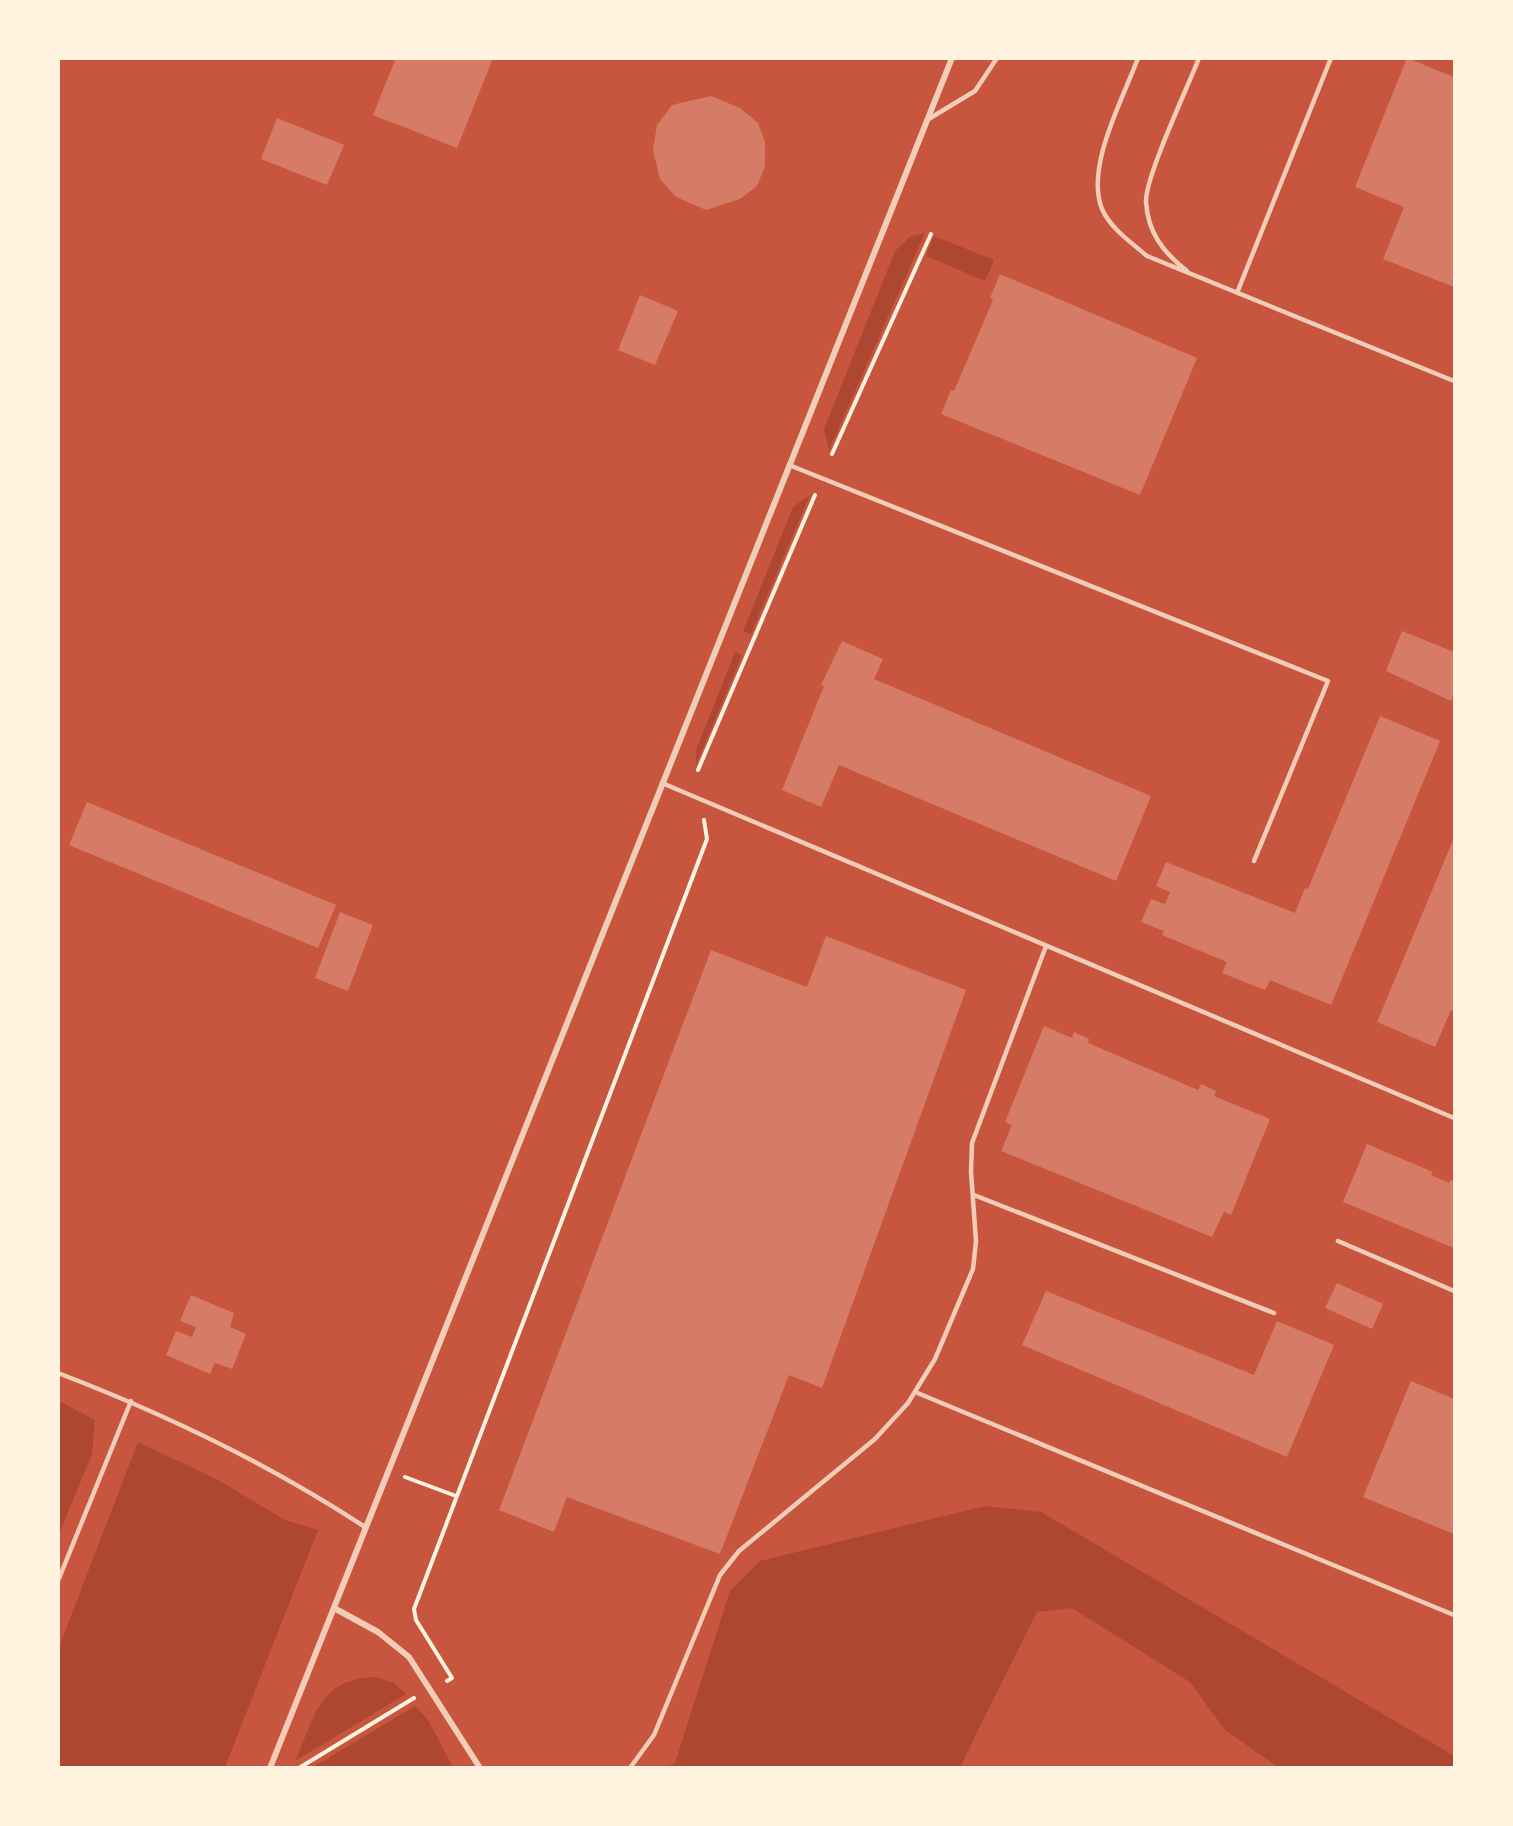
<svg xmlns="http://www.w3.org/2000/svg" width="1513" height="1826" font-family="Quicksand,sans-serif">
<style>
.green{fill:#ae4732}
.building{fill:#d67c66}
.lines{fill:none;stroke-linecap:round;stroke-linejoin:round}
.path{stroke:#fff3e0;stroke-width:4}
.service{stroke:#f1ccb7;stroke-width:4.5}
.minor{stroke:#f1ccb7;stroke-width:6}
</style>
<rect width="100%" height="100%" fill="#c8553d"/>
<path class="green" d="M925,233L829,450L824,429L895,251L911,236Z
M934,236L994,260L985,281L926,256Z
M810,495L751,634L743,631L793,507Z
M735,652L742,655L696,765V750Z
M59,1401L95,1420L92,1454L59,1534Z
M138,1442L218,1480L285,1520L318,1530L225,1767H59V1647Z
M985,1506L1041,1512L1454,1756V1767H1278L1225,1730L1190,1682L1072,1608L1037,1612L960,1767H667L675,1763L730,1591L760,1561Z
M376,1677L394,1683L406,1694L295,1761C316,1716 318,1679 376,1677Z
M415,1706L428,1720L453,1767H313Z"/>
<path class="building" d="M396,58H493L457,148L373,115Z
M1407,58L1454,77V287L1383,259L1404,207L1355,187Z
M711,96L740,108L758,123L765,142V166L757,186L740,199L706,210L676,197L660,179L653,150L657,125L672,105Z
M277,118L344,145L327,185L261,159Z
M1000,274L1197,358L1140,495L941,414L951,390L954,391L993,300L990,298Z
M640,295L678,311L655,365L618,350Z
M1402,631L1454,652V693L1451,701L1386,671Z
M842,641L883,659L874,679L1151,796L1116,881L839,765L821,807L782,790L824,686L821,685Z
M1380,716L1440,741L1331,1005L1270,980L1265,990L1222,973L1227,962L1162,935L1164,931L1141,922L1151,899L1165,904L1170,892L1156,886L1166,862L1295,913L1305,888L1308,889Z
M87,802L336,905L318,948L69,845Z
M1454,838V1011L1451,1010L1435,1047L1377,1022Z
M340,912L373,925L348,991L315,978Z
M826,936L966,990L822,1388L789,1375L720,1554L567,1497L554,1532L499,1510L711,950L807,987Z
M1044,1026L1072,1038L1074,1032L1089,1039L1088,1043L1198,1090L1201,1084L1216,1091L1214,1096L1270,1119L1231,1215L1224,1212L1212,1237L1001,1151L1012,1125L1005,1122Z
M1367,1144L1433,1172L1431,1175L1449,1183L1450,1180L1454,1181V1248L1343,1202Z
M1337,1283L1383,1304L1372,1329L1325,1308Z
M1046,1291L1254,1375L1277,1321L1334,1345L1287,1457L1022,1345Z
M191,1295L234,1313L230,1327L246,1334L232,1369L215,1363L210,1374L166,1355L176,1331L192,1337L196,1327L180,1321Z
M1411,1381L1454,1399V1534L1363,1497Z"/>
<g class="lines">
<path class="path" d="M832,454L931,234
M698,770L815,495
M405,1477L456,1496
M447,1681L452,1678L416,1620L414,1609L707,839L704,820
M299,1768L414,1698"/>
<path class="service" d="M1138,58C1123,99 1085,167 1102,209C1111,229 1132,243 1147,256L1454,381
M927,120L975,91L997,58
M1187,271C1163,252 1148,233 1146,202C1145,177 1188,87 1199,58
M1237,293L1331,58
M789,465L1328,681L1254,861
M662,783L1454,1118
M974,1195L1274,1313
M1338,1241L1454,1291
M58,1373C165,1414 269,1464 365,1527
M915,1392L1454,1615
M58,1581L131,1401
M630,1768L654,1735L720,1575L739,1551L875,1439L908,1403L935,1359L973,1269L976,1241L971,1172L972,1143L1046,946"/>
<path class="minor" d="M334,1608L378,1632L409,1657L480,1768
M270,1768L952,58"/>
</g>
<rect width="1513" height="1826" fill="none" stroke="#fff3e0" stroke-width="120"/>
</svg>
